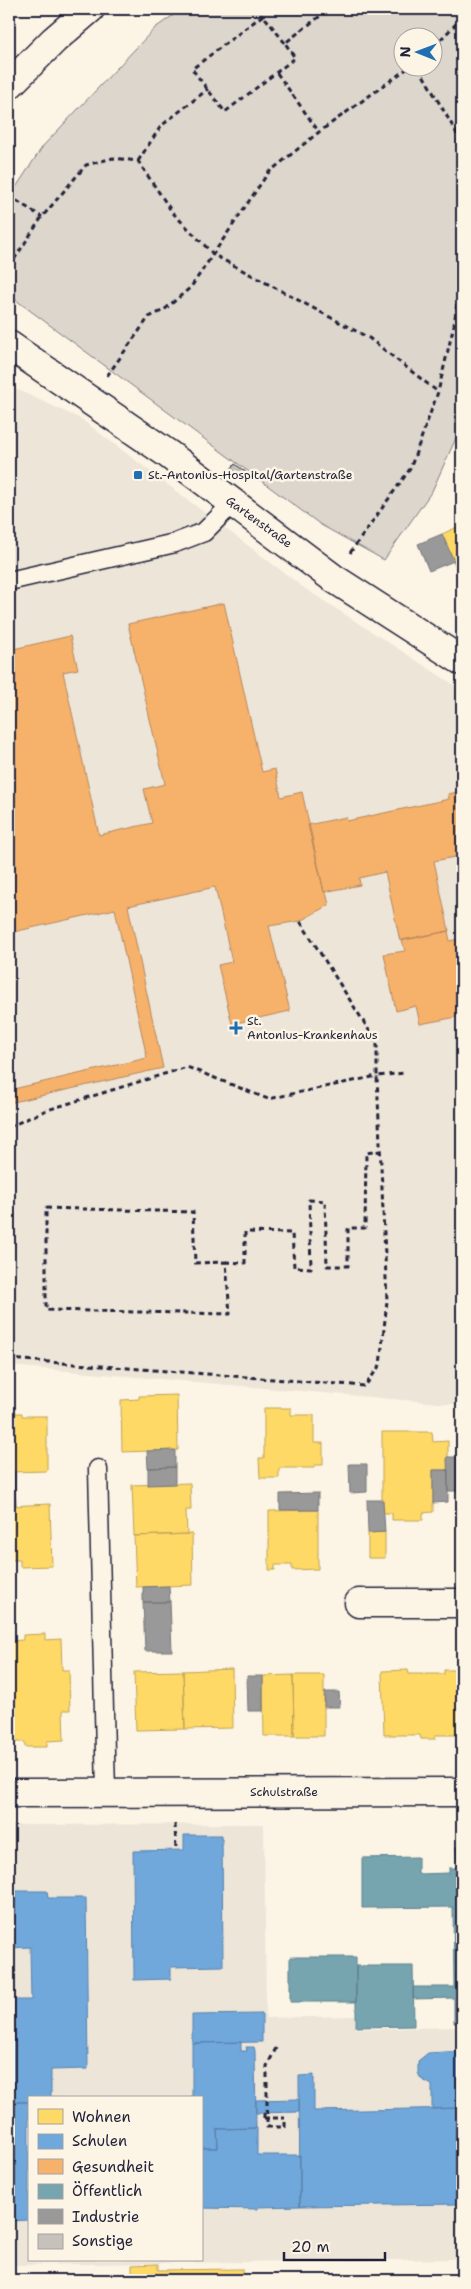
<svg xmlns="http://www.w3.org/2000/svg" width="471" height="2289" font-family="'Shantell Sans',sans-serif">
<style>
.built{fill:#ece5d8;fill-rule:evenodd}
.green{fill:#dcd6cc;stroke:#7f7c84;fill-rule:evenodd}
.homes{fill:#ffd966;stroke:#bda259}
.schools{fill:#6fa8dc;stroke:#5880ac}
.health{fill:#f6b26b;stroke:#b6875d}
.public{fill:#76a5af;stroke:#5d7e8c}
.industry{fill:#999;stroke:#75757d}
.building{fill:#c6c1bb;stroke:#22223b}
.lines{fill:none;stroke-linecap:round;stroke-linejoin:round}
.service-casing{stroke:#22223b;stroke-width:21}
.minor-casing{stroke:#22223b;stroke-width:31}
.tertiary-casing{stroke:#22223b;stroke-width:31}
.path{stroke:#22223b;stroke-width:3;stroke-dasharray:5 4;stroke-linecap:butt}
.service{stroke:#fcf5e5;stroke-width:18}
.minor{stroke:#fcf5e5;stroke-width:28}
.tertiary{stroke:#fcf5e5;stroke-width:28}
.path-bridge{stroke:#22223b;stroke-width:3;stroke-dasharray:5 4;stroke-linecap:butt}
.poi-dot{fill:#1f6fb2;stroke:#fcf5e5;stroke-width:2}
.labels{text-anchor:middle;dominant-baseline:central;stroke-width:5;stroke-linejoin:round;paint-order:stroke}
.poi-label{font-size:12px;fill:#22223b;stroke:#fcf5e5;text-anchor:start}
.street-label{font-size:12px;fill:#22223b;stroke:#fcf5e5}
</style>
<rect width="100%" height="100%" fill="#fcf5e5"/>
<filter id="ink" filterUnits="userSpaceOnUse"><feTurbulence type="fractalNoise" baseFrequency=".02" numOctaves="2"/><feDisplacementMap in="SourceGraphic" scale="10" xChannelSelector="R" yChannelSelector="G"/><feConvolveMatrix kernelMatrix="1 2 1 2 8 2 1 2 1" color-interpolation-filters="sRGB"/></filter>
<g filter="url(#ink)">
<path class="built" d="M9,386L81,419L304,588L462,690V1405L9,1366Z
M264,1824L266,2018L355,2016V2029L462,2027V2259L9,2265V1825ZM29,2098H201V2260H29Z"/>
<path class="green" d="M182,9H462V425L432,491L384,560L321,525L9,295V198L43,146L155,28ZM404,38H434V68H404Z"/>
<path class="homes" d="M462,525V582L442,534Z
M177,1395L178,1450L122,1452L121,1400L139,1399V1396Z
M264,1408H291V1415H314V1443H323V1465H314V1468H279V1478H260L259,1458H264Z
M9,1413H22V1416H47V1471L9,1472Z
M382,1432H432L433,1442L448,1441V1470H433V1512L423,1513V1520H392V1513H382Z
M190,1483L191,1510H186L187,1534L134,1536L132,1485Z
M50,1504L52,1566L20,1567V1560H9V1506Z
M318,1510V1569L292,1570V1565H275V1570H269V1511Z
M385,1532V1558H368V1533Z
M192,1534L193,1585L136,1587L134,1536Z
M45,1634V1640L61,1639L62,1670H69L70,1710H63L64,1740L47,1741V1747H25V1742H9V1641L23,1640V1635Z
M232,1669L233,1728L185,1729L183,1671Z
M408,1670L409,1674H444V1670H462V1735H435V1739H421L420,1735H384L382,1671Z
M183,1671L185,1729L136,1730L134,1672Z
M293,1675H324V1736H294Z
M293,1675L294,1736H264L263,1676Z
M158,2264V2270L242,2269V2280H132V2265Z"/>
<path class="schools" d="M184,1835H222L223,1966L171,1967V1979L134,1980L133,1851L184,1850Z
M9,1891H47L48,1898H86L88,2069L51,2070V2098H29V2102H9V2000H31L30,1947L9,1948Z
M262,2014V2042L192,2043V2015Z
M241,2042V2051H247L246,2047H254L255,2051L256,2128L217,2129L218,2148H201V2098H192V2043Z
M462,2051V2108L432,2109V2085L421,2079L418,2073V2061L428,2053Z
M314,2075V2111L462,2108V2204L300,2206L299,2076Z
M299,2099V2112L256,2113V2100Z
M9,2102H29V2220L9,2221Z
M257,2128V2155H300V2206L258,2207V2209L201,2208V2148H218L217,2129Z"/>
<path class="health" d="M224,603L262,772L275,769L281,797L302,792L324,892H326L329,905L300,921L269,926L290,1011L232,1024L218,965L232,962L215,887L128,906L163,1068L9,1103V1090L147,1058L115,909L9,933V650L70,636L78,669L63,672L99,835L152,823L144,789L165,784L128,624Z
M462,791V862L460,856L434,861L449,931L400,941L385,872L359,878L360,885L324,892L308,825L346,817L347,821L449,799L448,794Z
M448,931L450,941L462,938V1016L420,1024L416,1006L396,1011L384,954L405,951L402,940Z"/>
<path class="public" d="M462,1846V1863H457L456,1847Z
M418,1857V1874L449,1873V1868H462V2023H454V1998L413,1999V1987H454L453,1907L362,1908V1858Z
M290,1957H356V2002H290Z
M356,1966H413L414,2026L356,2027Z"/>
<path class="industry" d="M442,534L454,561L429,571L418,544Z
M175,1450V1467L148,1468L147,1451Z
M447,1457H462V1491H448Z
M349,1464H367V1492L350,1493Z
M175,1467V1484L148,1485V1468Z
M433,1470H448V1502L433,1503Z
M9,1472H15V1487H9Z
M9,1487H15L16,1505L9,1506Z
M318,1493V1510H280V1494Z
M367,1500H383L385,1532L368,1533Z
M169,1586L170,1602H143V1587Z
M143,1602H170L172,1651H145Z
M247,1676H263V1711H248Z
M325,1692H339L340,1707H324Z"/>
<path class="building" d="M235,464L247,473L243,479L231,469Z"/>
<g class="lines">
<g class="service-casing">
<path id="service" d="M9,581L175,543L204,532L233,503
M98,1469L106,1792"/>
</g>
<g class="minor-casing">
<path id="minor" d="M9,345L168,454L333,578L462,661
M359,1603H462
M9,1793L462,1792"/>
</g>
<g class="tertiary-casing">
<path id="tertiary" d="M9,85L54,40L90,9"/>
</g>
<path class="path" d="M285,43L263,15L192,69L225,112L295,58L285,43L324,13
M434,46L462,18
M419,68L456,132L462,153
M277,73L319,132
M138,161L161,126L208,89
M9,196L42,217
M9,267L42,217L86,165L113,158L138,161L172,212L214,255L369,338L438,392
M107,376L149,317L164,310L191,287L268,173L319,132L408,68
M350,553L410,469L438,392L454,325L462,268
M9,1127L44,1111L187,1067L268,1099L377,1076V1043L300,921
M46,1208L193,1212L195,1263L226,1262L230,1314L46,1310Z
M226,1262L245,1263V1232L292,1233L294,1267L311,1268L309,1200L325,1201L327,1266H348V1228H365L366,1153L380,1151
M9,1359L365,1386L380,1365L387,1301L377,1076L405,1073
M175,1824L176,1850
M276,2048L267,2066V2127H285V2118
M264,2113V2118"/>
<use href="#service" class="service"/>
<use href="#minor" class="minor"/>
<use href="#tertiary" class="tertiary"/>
<path class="path-bridge" d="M264,2118H285"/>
</g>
</g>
<g class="poi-dot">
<rect x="133" y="470" width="10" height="10" rx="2.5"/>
<path d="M233.5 1020.5h5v5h5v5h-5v5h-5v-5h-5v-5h5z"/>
</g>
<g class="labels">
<g class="poi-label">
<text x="148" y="475">St.-Antonius-Hospital/Gartenstraße</text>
<text x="247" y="1021">St.<tspan x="247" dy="14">Antonius-Krankenhaus</tspan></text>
</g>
<g class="street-label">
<text transform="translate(259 522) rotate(36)">Gartenstraße</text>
<text x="284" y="1792">Schulstraße</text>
</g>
</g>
<rect width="471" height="2289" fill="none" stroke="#fcf5e5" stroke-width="30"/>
<rect x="15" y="15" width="441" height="2259" fill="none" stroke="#22223b" stroke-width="2" filter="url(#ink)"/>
<rect x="28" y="2096" width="175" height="165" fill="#fcf5e5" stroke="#a5a1a1"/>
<rect x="38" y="2109" width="25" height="15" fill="#ffd966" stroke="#a5a1a1"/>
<text x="72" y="2122" font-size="15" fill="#22223b">Wohnen</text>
<rect x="38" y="2134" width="25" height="15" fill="#6fa8dc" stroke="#a5a1a1"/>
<text x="72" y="2146" font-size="15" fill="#22223b">Schulen</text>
<rect x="38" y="2159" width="25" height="15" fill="#f6b26b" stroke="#a5a1a1"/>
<text x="72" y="2172" font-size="15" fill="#22223b">Gesundheit</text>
<rect x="38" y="2184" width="25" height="15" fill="#76a5af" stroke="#a5a1a1"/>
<text x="72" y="2196" font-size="15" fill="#22223b">Öffentlich</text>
<rect x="38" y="2209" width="25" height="15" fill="#999999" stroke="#a5a1a1"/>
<text x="72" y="2222" font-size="15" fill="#22223b">Industrie</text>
<rect x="38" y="2234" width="25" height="15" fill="#c6c1bb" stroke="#a5a1a1"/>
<text x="72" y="2246" font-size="15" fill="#22223b">Sonstige</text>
<g transform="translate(418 52) rotate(271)"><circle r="24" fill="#fcf5e5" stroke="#a5a1a1"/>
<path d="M0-4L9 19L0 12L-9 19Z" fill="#1f6fb2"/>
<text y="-8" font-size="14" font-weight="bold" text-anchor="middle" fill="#22223b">N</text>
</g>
<path d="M284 2252v8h101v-8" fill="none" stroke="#22223b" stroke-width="2.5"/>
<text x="291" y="2252" font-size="15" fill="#22223b" stroke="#fcf5e5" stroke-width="4" paint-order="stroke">20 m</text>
</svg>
